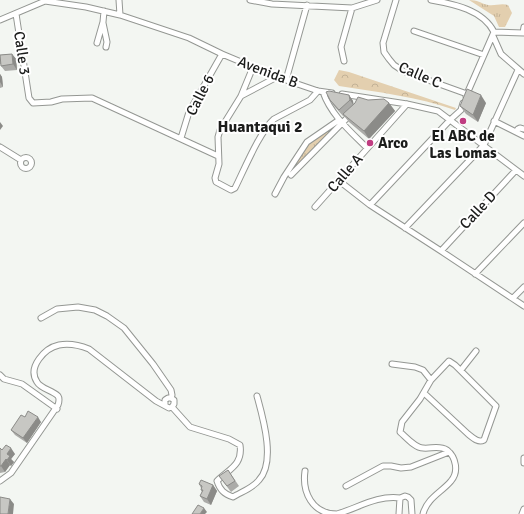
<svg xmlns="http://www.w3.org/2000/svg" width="524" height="514" font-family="Signika,sans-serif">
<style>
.grass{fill:url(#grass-tufts)}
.park{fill:url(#park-crowns)}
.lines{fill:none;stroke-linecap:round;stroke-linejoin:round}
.minor-casing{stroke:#949793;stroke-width:7}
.minor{stroke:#fff;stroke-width:5}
.wall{fill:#ababa8}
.shaded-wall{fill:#8b8b88}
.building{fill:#c7c7c3;stroke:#8b8b88}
.poi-dot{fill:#c03c81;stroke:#fff;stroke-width:1.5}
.labels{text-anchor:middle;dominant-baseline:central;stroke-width:4;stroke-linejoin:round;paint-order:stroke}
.street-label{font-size:15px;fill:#1b1c1b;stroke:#fff}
.poi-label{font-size:15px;font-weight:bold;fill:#1b1c1b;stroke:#fff}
.neighbourhood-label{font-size:16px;font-weight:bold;fill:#1b1c1b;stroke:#fff}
</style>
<defs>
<pattern id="grass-tufts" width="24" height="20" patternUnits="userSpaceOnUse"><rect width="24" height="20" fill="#e3cfaf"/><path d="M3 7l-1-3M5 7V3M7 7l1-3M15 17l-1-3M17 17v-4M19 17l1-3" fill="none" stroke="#c2b196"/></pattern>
<pattern id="park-crowns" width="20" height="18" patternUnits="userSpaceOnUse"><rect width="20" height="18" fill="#e3cfaf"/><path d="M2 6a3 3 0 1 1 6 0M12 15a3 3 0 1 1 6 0" fill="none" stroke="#c2b196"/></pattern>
</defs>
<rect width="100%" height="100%" fill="#f3f6f2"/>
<path class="grass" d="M469,0C478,0 480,3 488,5C495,6 501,3 508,5L512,13L505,27H499L494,16Z
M338,124L290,173L309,143Z"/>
<path class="park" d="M339,70L349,72L456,108L455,110C418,97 378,92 339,86L334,80Z"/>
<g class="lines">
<g class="minor-casing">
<path id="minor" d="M119,0L120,15
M250,0L272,4L352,8L377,0
M396,0L383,43L384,52L389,59L394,65L403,71L467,94
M431,0C454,4 483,10 494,32L466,96
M16,14L29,98L33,103L51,102L62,99L92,98L218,156
M0,20L45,1L86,7L120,15L189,38L222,54L277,77L318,91L332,93
M103,23L107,42L106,47
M414,31L484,55
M494,32L524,33
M523,33L524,27
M493,36L501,54L524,74
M97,43L103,22L104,11
M344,61L341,47L352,8
M253,67L241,96L220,130L218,137L219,164L215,178L216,182L231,190L235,188C244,170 260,131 274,119L310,100L318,91
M286,80L307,5
M323,92C331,115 350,131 367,148
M342,94L407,104L438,111L524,176
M241,96L277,77
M494,121L524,136
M516,132L518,129L520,128L524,129
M181,138L189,112L222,54
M0,147L21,160
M20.5 163a5.5 5.5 0 1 1 11 0a5.5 5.5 0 1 1-11 0Z
M291,175L351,114
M338,180L370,205L441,251L524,306
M275,194L284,177L307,142L339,120
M370,205L450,120L461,110L463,103
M315,207L407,104
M405,228L484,145L518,70
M441,251L516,170
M475,274L524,223
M513,298L524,287
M392,364L415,367L423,370L431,380
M461,370L476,351
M0,375L4,379L22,384L57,409
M165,405V400L168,398H171
M172,407L190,427L229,439L240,445C243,465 229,469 217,481C220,490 224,494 233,497C241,492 253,488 259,480C276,462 263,418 257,396
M524,458V463
M305,471C302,492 312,514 337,514C358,508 377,495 400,498
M0,481L11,473L58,405C59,402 60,399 58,396C52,390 41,389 37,382C27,367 45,348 59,345C70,343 79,345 89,349L156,401L169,408L172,407L174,404V400L171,398L172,395L171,390L153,364L124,328L107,316L95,310L78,307L57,309L41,318
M346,486L383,466H391L401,468L411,467L449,452
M399,514L400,498L405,496L408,497L411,500L412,514
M423,514C427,498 442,492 451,481C459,472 456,457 447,450C439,445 431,449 423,448C415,448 406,437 400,432L402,422L420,399L431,380L449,361L455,365L496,406L485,437L484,440C478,443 473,438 468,434L424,393
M522,514L524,509"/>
</g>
<use href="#minor" class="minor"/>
</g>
<path class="wall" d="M12,54L16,59L17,70L5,71L1,66V64H0V55Z
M0,74L2,77L3,87L0,88Z
M349,95L353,101V104L368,100L389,103L395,111L369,139L349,122L344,116H343L334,106L330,100Z
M486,103L478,122L466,114L460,106Z
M25,417L41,422L27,443L15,435L11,430Z
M0,448L2,450L15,454L11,459L14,462L11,466L10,465L5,472L0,473Z
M228,470L239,486L231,492L219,476Z
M199,484L213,485L217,491L211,505L204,502L200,496L202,492L201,490V488Z"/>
<path class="shaded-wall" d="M12,54L16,59L17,70L13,64Z
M0,74L2,77L3,87L0,82Z
M349,95L353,101L354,106L350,100Z
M481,95L486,103L478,122L473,115Z
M389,103L395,111L369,139L364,131Z
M0,122L3,126L0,130Z
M38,417L41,422L27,443L23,438Z
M11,448L15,454L11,459L14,462L11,466L7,460V454Z
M6,459L10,465L5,472L1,466Z
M213,485L217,491L211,505L207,499Z
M10,499L14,504L13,514H8Z
M204,508L207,512L205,514H200Z"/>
<path class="building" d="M12,54L13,64L1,66L0,55Z
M467,89L481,95L473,115L460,106Z
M329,91L349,95L350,100L339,110L330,100L326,92Z
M358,97L368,100L384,99L389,103L364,131L343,114L355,103Z
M28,411L38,417L23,438L11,430L21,415L25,417Z
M6,445L11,448L7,454L10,456L7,460L6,459L1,466H0V448L2,450Z
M228,470L235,481L227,486L219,476Z
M201,480L213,485L207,499L200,496L203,490H201L202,486L199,484Z
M0,497L10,499L8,514H0Z
M198,505L204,508L200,514H192Z"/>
<g class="poi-dot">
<circle cx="463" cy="121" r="4"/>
<circle cx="370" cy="143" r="4"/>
</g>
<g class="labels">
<g class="street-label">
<text transform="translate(22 53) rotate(82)">Calle 3</text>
<text transform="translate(268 72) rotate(21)">Avenida B</text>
<text transform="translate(420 75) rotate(23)">Calle C</text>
<text transform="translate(200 95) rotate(-63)">Calle 6</text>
<text transform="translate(345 173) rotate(-49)">Calle A</text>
<text transform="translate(478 210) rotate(-47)">Calle D</text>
</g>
<g class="poi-label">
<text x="463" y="136">El ABC de<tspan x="463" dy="17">Las Lomas</tspan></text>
<text x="378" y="143" text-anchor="start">Arco</text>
</g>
<g class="neighbourhood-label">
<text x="260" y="127">Huantaqui 2</text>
</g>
</g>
</svg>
